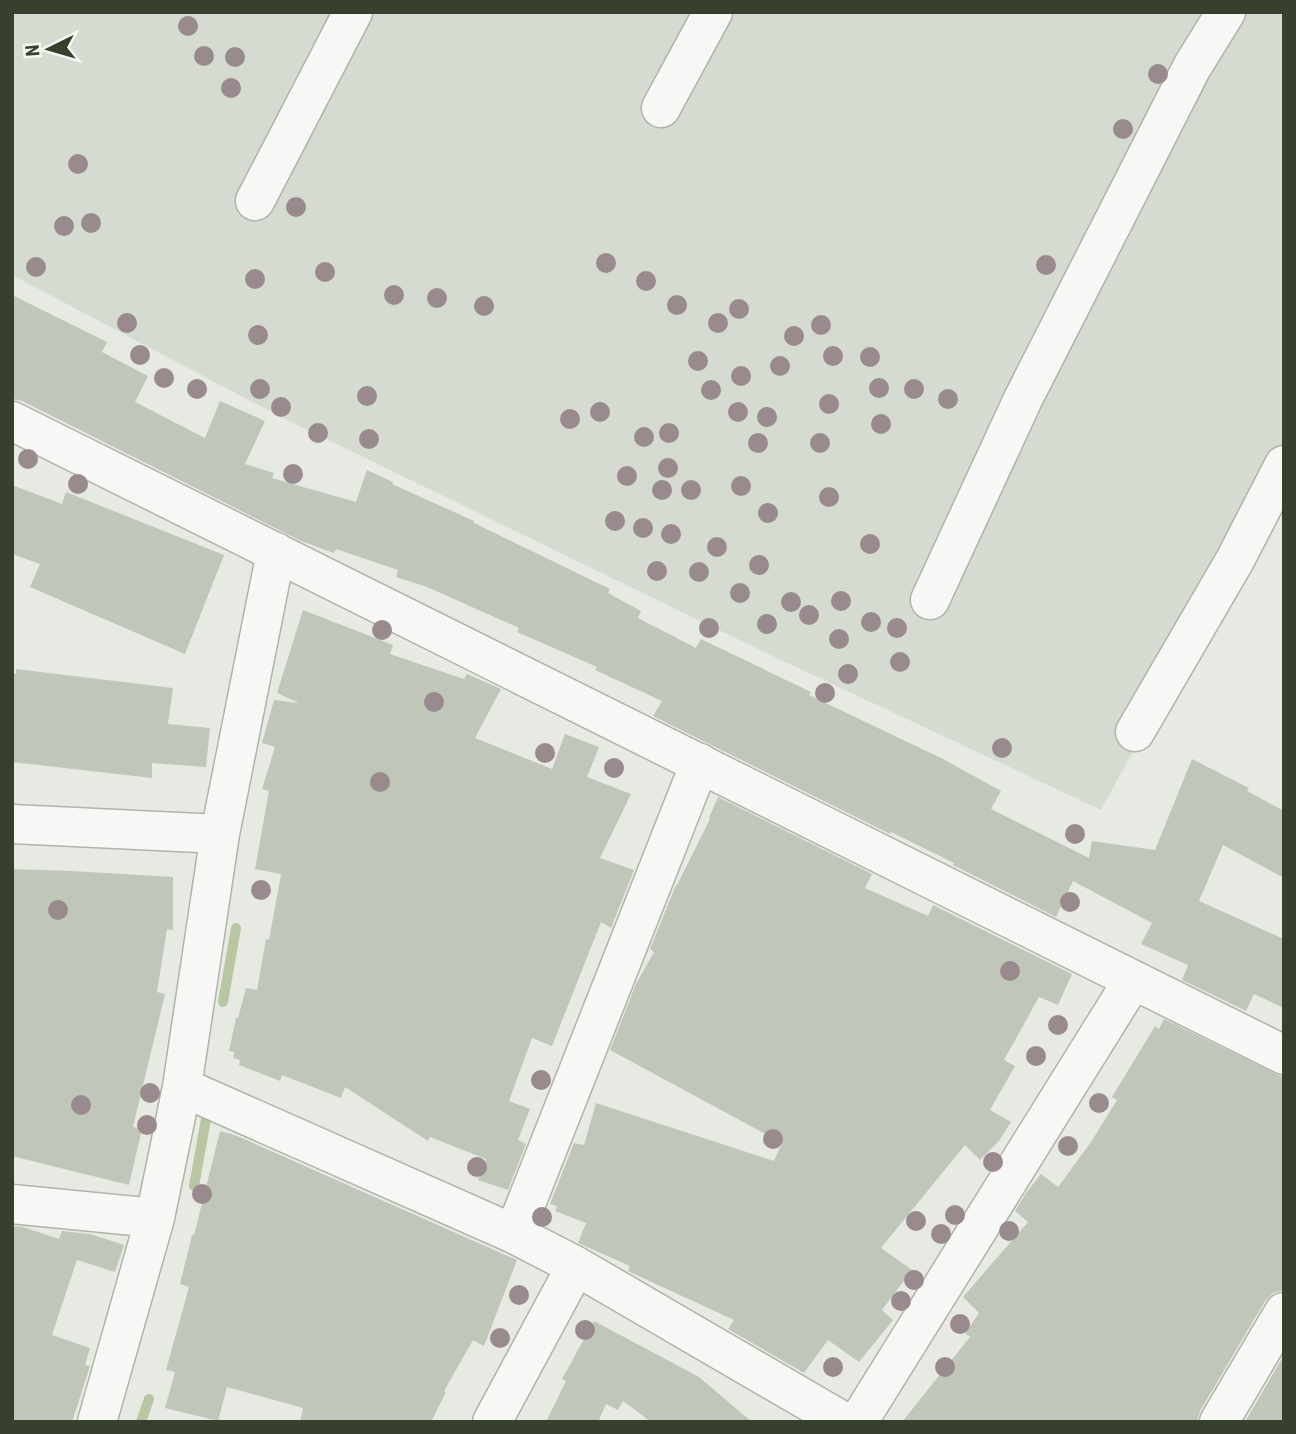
<svg xmlns="http://www.w3.org/2000/svg" width="1296" height="1434" font-family="'Roboto Condensed',sans-serif">
<style>
.built{fill:#d6dbd2}
.lines{fill:none;stroke-linecap:round;stroke-linejoin:round}
.stream{stroke:#b9c6a2;stroke-width:10}
.building{fill:#c1c6bb}
.minor-casing{stroke:#afb4a9;stroke-width:41}
.minor{stroke:#f7f8f6;stroke-width:38}
.tree{fill:#998a8d}
</style>
<rect width="100%" height="100%" fill="#e7eae3"/>
<path class="built" d="M12,12H1284V476L1101,810L764,652L277,415L12,275Z"/>
<g class="lines">
<path class="stream" d="M223,1002L236,928
M194,1186L206,1119
M141,1422L149,1399"/>
</g>
<path class="building" d="M12,295L107,342L102,352L148,376L135,402L205,438L220,401L265,421L245,464L274,473L272,478L356,502L367,470L393,482L392,484L474,521V523L610,589L608,593L641,611L638,618L696,648L701,639L811,692L809,695L943,759L1001,791L991,809L1089,858L1092,841L1155,850L1192,759L1249,788L1247,791L1284,811V878L1223,845L1199,901L1284,939V1008L1254,994L1246,1011L1182,980L1188,965L1141,944L1152,923L1073,881L1056,917L953,865L954,863L891,832L890,834L653,716L662,701L595,670L597,667L517,632L519,628L427,587L396,577L398,570L336,549L334,553L301,541L22,401L12,399Z
M12,485L62,504L66,492L224,555L185,654L30,587L40,564L12,554Z
M303,610L393,645L390,654L464,679L467,674L501,689L475,738L552,769L565,734L599,747L587,777L631,794L600,858L634,870L611,928L601,922L552,1046L532,1038L509,1101L530,1109L518,1140L526,1144L508,1190L478,1180L486,1159L430,1137L428,1141L345,1087L341,1098L282,1075L280,1081L239,1065L240,1060L233,1058L234,1052L229,1051L236,1018H238L246,988L257,990L266,939L269,940L281,874L255,869L269,791L262,789L275,747L262,743L274,700L299,703L277,693Z
M16,669L173,688L168,724L210,728L206,767L152,763V778L12,762V674H16Z
M718,797L872,874L865,888L928,916L933,905L1072,974L1058,1005L1039,997L1004,1060L1015,1066L990,1110L1011,1122L999,1141L980,1160L965,1145L881,1248L912,1270L882,1310L893,1320L859,1362L828,1340L804,1373L728,1329L734,1320L630,1272L628,1271L630,1266L578,1243L586,1223L555,1211L557,1206L550,1204L574,1143L584,1145L596,1103L774,1161L782,1143L610,1050L636,984L654,952L650,949L676,885H677L710,819L709,818Z
M12,869L72,871L173,877V930L167,929L157,992L165,994L133,1127L142,1129L129,1185L12,1156Z
M1164,1019L1284,1078V1290L1273,1293L1265,1301L1200,1411L1197,1422H902L970,1337L965,1333L979,1313L963,1297L1028,1222L1015,1211L1026,1193L1041,1174L1058,1187L1091,1142L1117,1100L1112,1097L1155,1026L1159,1029Z
M220,1131L235,1135L517,1260L484,1346L473,1340L444,1391L446,1392L431,1422H300L303,1408L227,1387L218,1421L165,1408L175,1372L166,1370L189,1287L180,1284L192,1235H194Z
M12,1226L23,1227L59,1239L62,1231L90,1234L124,1245L115,1272L77,1260L52,1335L90,1348L85,1365L90,1366L72,1422H12Z
M594,1321L699,1377L752,1422H651L623,1401L618,1410L606,1404L598,1422H546L566,1381L562,1379Z
M1284,1355V1422H1245Z"/>
<g class="lines">
<g class="minor-casing">
<path id="minor" d="M661,108L713,12
M255,201L353,12
M12,421L1284,1055
M930,600L1023,399L1192,67L1226,12
M1135,732L1235,560L1284,465
M12,824L220,834
M182,1087L514,1234L576,1266L844,1422
M12,1204L155,1218
M514,1234L700,763
M97,1422L155,1218L182,1087L220,834L276,552
M492,1422L576,1266
M858,1422L1133,980
M1219,1422L1284,1312"/>
</g>
<use href="#minor" class="minor"/>
</g>
<g class="tree">
<circle cx="188" cy="26" r="10"/>
<circle cx="204" cy="56" r="10"/>
<circle cx="235" cy="57" r="10"/>
<circle cx="1158" cy="74" r="10"/>
<circle cx="231" cy="88" r="10"/>
<circle cx="1123" cy="129" r="10"/>
<circle cx="78" cy="164" r="10"/>
<circle cx="296" cy="207" r="10"/>
<circle cx="91" cy="223" r="10"/>
<circle cx="64" cy="226" r="10"/>
<circle cx="606" cy="263" r="10"/>
<circle cx="1046" cy="265" r="10"/>
<circle cx="36" cy="267" r="10"/>
<circle cx="325" cy="272" r="10"/>
<circle cx="255" cy="279" r="10"/>
<circle cx="646" cy="281" r="10"/>
<circle cx="394" cy="295" r="10"/>
<circle cx="437" cy="298" r="10"/>
<circle cx="677" cy="305" r="10"/>
<circle cx="484" cy="306" r="10"/>
<circle cx="739" cy="309" r="10"/>
<circle cx="127" cy="323" r="10"/>
<circle cx="718" cy="323" r="10"/>
<circle cx="821" cy="325" r="10"/>
<circle cx="258" cy="335" r="10"/>
<circle cx="794" cy="336" r="10"/>
<circle cx="140" cy="355" r="10"/>
<circle cx="833" cy="356" r="10"/>
<circle cx="870" cy="357" r="10"/>
<circle cx="698" cy="361" r="10"/>
<circle cx="780" cy="366" r="10"/>
<circle cx="741" cy="376" r="10"/>
<circle cx="164" cy="378" r="10"/>
<circle cx="879" cy="388" r="10"/>
<circle cx="197" cy="389" r="10"/>
<circle cx="260" cy="389" r="10"/>
<circle cx="914" cy="389" r="10"/>
<circle cx="711" cy="390" r="10"/>
<circle cx="367" cy="396" r="10"/>
<circle cx="948" cy="399" r="10"/>
<circle cx="829" cy="404" r="10"/>
<circle cx="281" cy="407" r="10"/>
<circle cx="600" cy="412" r="10"/>
<circle cx="738" cy="412" r="10"/>
<circle cx="767" cy="417" r="10"/>
<circle cx="570" cy="419" r="10"/>
<circle cx="881" cy="424" r="10"/>
<circle cx="318" cy="433" r="10"/>
<circle cx="669" cy="433" r="10"/>
<circle cx="644" cy="437" r="10"/>
<circle cx="369" cy="439" r="10"/>
<circle cx="758" cy="443" r="10"/>
<circle cx="820" cy="443" r="10"/>
<circle cx="28" cy="459" r="10"/>
<circle cx="668" cy="468" r="10"/>
<circle cx="293" cy="474" r="10"/>
<circle cx="627" cy="476" r="10"/>
<circle cx="78" cy="484" r="10"/>
<circle cx="741" cy="486" r="10"/>
<circle cx="662" cy="490" r="10"/>
<circle cx="691" cy="490" r="10"/>
<circle cx="829" cy="497" r="10"/>
<circle cx="768" cy="513" r="10"/>
<circle cx="615" cy="521" r="10"/>
<circle cx="643" cy="528" r="10"/>
<circle cx="671" cy="534" r="10"/>
<circle cx="870" cy="544" r="10"/>
<circle cx="717" cy="547" r="10"/>
<circle cx="759" cy="565" r="10"/>
<circle cx="657" cy="571" r="10"/>
<circle cx="699" cy="572" r="10"/>
<circle cx="740" cy="593" r="10"/>
<circle cx="841" cy="601" r="10"/>
<circle cx="791" cy="602" r="10"/>
<circle cx="809" cy="615" r="10"/>
<circle cx="871" cy="622" r="10"/>
<circle cx="767" cy="624" r="10"/>
<circle cx="709" cy="628" r="10"/>
<circle cx="897" cy="628" r="10"/>
<circle cx="382" cy="630" r="10"/>
<circle cx="839" cy="639" r="10"/>
<circle cx="900" cy="662" r="10"/>
<circle cx="848" cy="674" r="10"/>
<circle cx="825" cy="693" r="10"/>
<circle cx="434" cy="702" r="10"/>
<circle cx="1002" cy="748" r="10"/>
<circle cx="545" cy="753" r="10"/>
<circle cx="614" cy="768" r="10"/>
<circle cx="380" cy="782" r="10"/>
<circle cx="1075" cy="834" r="10"/>
<circle cx="261" cy="890" r="10"/>
<circle cx="1070" cy="902" r="10"/>
<circle cx="58" cy="910" r="10"/>
<circle cx="1010" cy="971" r="10"/>
<circle cx="1058" cy="1025" r="10"/>
<circle cx="1036" cy="1056" r="10"/>
<circle cx="541" cy="1080" r="10"/>
<circle cx="150" cy="1093" r="10"/>
<circle cx="1099" cy="1103" r="10"/>
<circle cx="81" cy="1105" r="10"/>
<circle cx="147" cy="1125" r="10"/>
<circle cx="773" cy="1139" r="10"/>
<circle cx="1068" cy="1146" r="10"/>
<circle cx="993" cy="1162" r="10"/>
<circle cx="477" cy="1167" r="10"/>
<circle cx="202" cy="1194" r="10"/>
<circle cx="955" cy="1215" r="10"/>
<circle cx="542" cy="1217" r="10"/>
<circle cx="916" cy="1221" r="10"/>
<circle cx="1009" cy="1231" r="10"/>
<circle cx="941" cy="1234" r="10"/>
<circle cx="914" cy="1280" r="10"/>
<circle cx="519" cy="1295" r="10"/>
<circle cx="901" cy="1301" r="10"/>
<circle cx="960" cy="1324" r="10"/>
<circle cx="585" cy="1330" r="10"/>
<circle cx="500" cy="1338" r="10"/>
<circle cx="833" cy="1367" r="10"/>
<circle cx="945" cy="1367" r="10"/>
</g>
<rect width="1296" height="1434" fill="none" stroke="#37402d" stroke-width="28"/>
<g transform="translate(49 49) rotate(265)" stroke="#f5f7f3" stroke-width="5" paint-order="stroke">
<path d="M0-5L12 26L0 18L-12 26Z" fill="#37402d"/>
<text y="-10" font-size="19" font-weight="bold" text-anchor="middle" fill="#37402d">N</text>
</g>
</svg>
